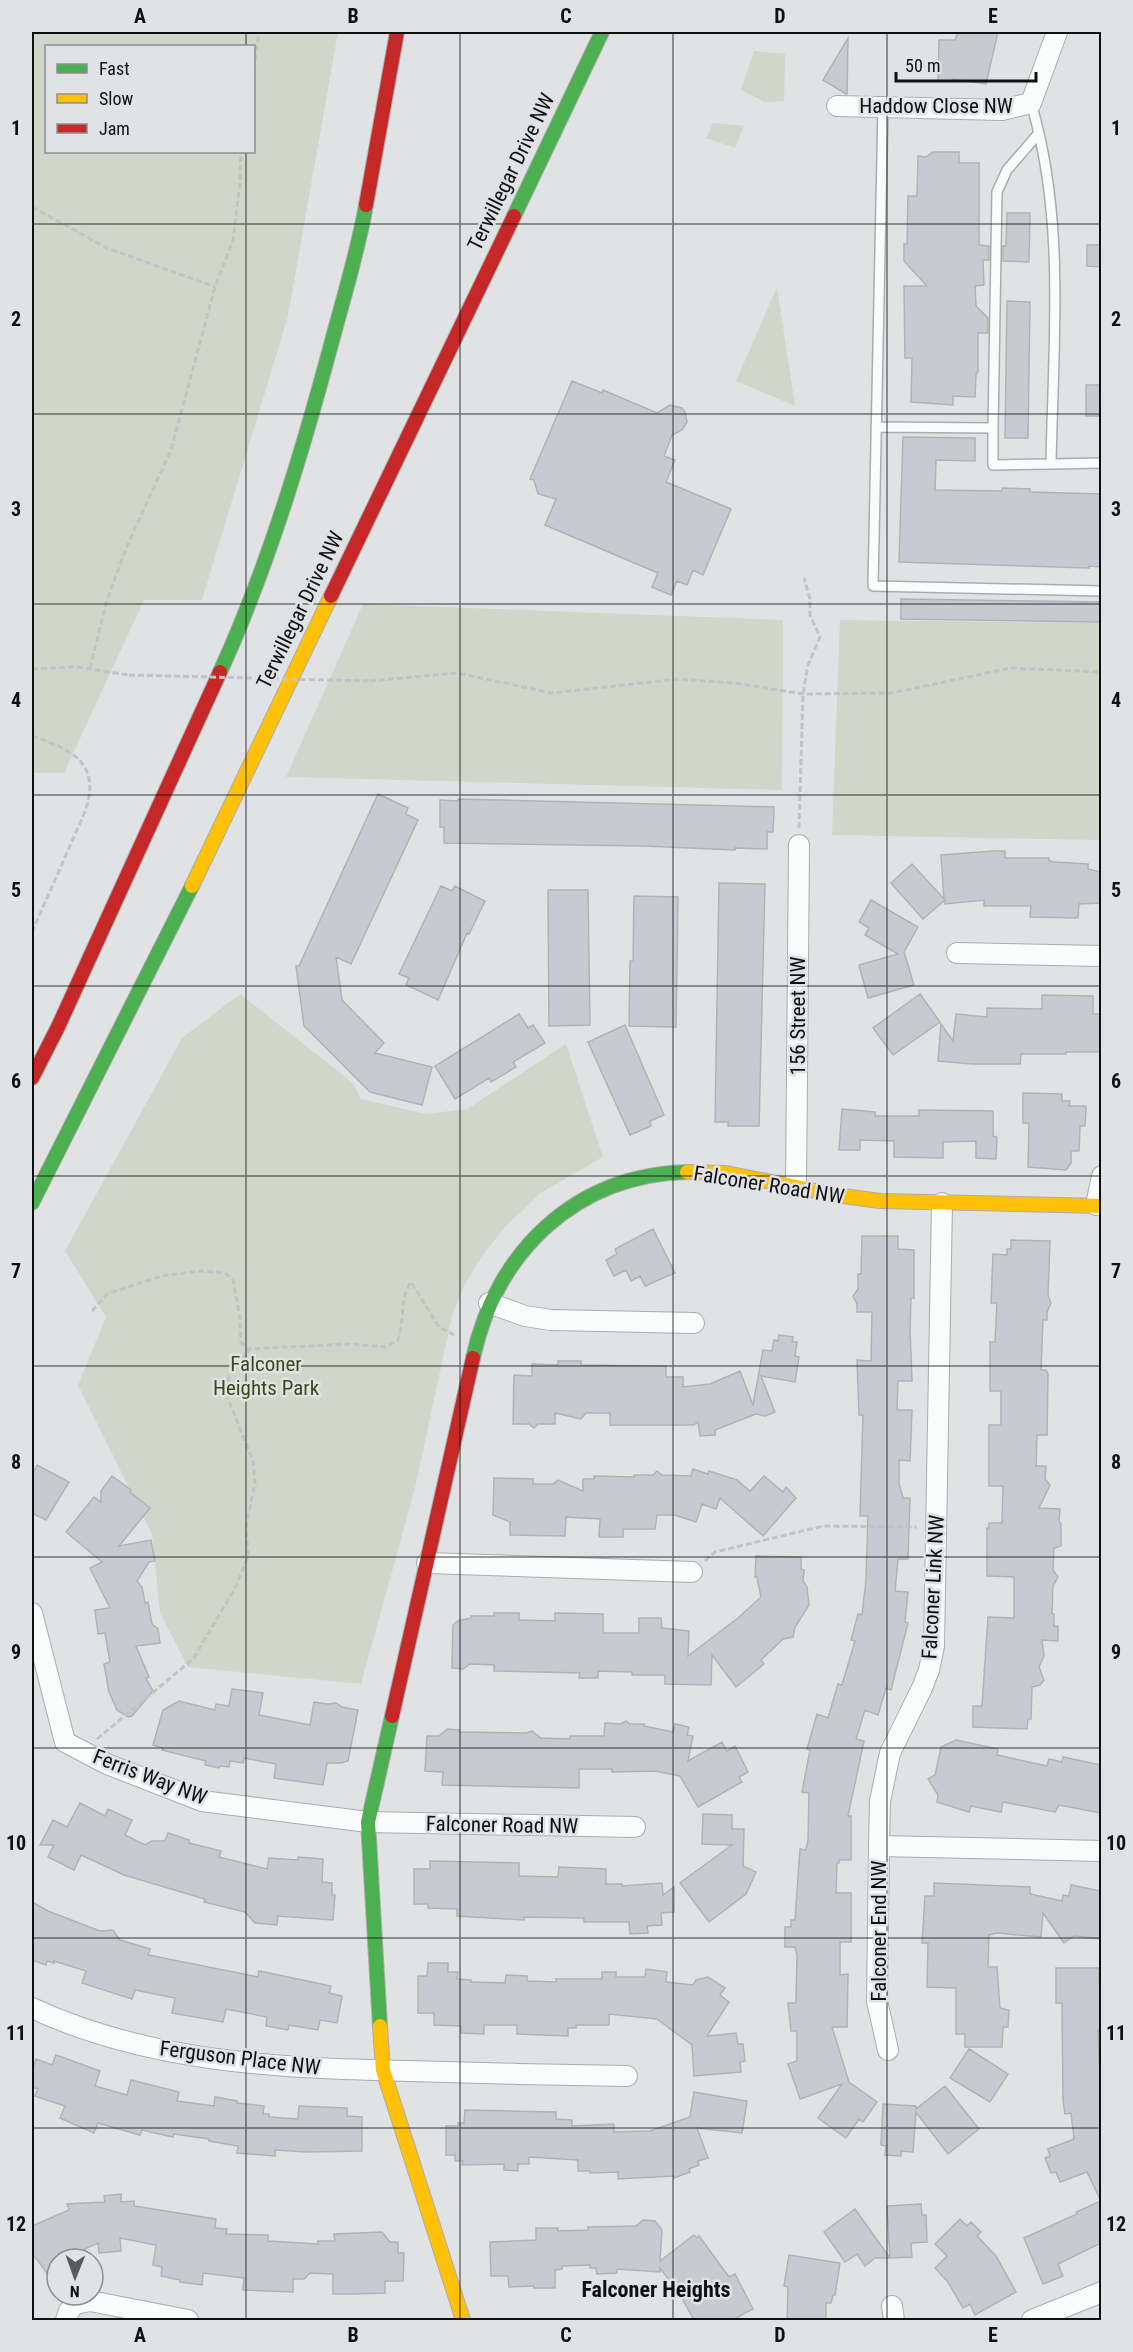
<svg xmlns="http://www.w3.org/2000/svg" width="1133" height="2352" font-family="'Roboto Condensed',sans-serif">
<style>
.green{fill:#d1d6ca;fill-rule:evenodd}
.building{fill:#c7cbd1;stroke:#b1b2b3;stroke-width:1.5}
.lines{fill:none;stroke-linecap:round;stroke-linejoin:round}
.lane-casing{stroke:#abacae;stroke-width:12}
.street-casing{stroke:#abacae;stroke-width:22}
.fast-casing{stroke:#abacae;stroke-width:16}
.slow-casing{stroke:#abacae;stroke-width:16}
.jam-casing{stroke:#abacae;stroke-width:16}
.path{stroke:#c2c3c4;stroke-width:3;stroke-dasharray:6 3;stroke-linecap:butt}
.lane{stroke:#fafbfb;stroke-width:9}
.street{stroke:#fafbfb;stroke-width:20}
.fast{stroke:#4caf50;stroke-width:14}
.slow{stroke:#ffc107;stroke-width:14}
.jam{stroke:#c62828;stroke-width:14}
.path-bridge{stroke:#c2c3c4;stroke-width:3;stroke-dasharray:6 3;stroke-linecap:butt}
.grid{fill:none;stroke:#0f1011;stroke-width:1.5;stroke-opacity:0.55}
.labels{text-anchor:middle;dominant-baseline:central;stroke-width:5;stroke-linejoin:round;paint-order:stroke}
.street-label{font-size:21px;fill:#0f1011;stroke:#e0e2e5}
.park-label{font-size:21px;fill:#3b4a15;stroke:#e0e2e5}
.neighbourhood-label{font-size:22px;font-weight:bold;fill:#0f1011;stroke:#e0e2e5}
.neatline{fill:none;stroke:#0f1011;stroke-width:2}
.grid-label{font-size:20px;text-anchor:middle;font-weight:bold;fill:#0f1011}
</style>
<rect width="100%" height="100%" fill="#e1e2e4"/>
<path class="green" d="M32,32H338L288,316L202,600H144L64,773H32ZM254,46V152H46V46Z
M754,51L785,54L784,101L765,102L741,90Z
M713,123L744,126L735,148L706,138Z
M777,287L795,406L736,381Z
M363,604L783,620L782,790L286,777Z
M840,620L1101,623V840L832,835Z
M240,994L353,1083L361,1099L426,1114L467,1109L566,1044L603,1157L542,1192L507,1225L484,1253L464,1286L452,1316L415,1488L361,1684L188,1667L160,1613L152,1534L78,1385L106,1317L65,1251L182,1038Z"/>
<path class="building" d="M958,32H998L986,84L953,79V81H938L939,40H955Z
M848,38L847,94H846L823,80Z
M933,152H959V163H979V245L989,246V260H983L984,285L975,286L976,306L988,318V333H978V372L976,374L975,397L953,396V405L911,402L912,358H905L904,286H927L904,261V244H907L908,196H917L918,156L926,157Z
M1007,213H1030L1029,262L1003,261V246H1006Z
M1087,245H1101V267L1087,266Z
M1007,301L1030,302L1028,438H1005Z
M572,381L602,393L603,390L657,413L670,405L682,408L685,412L687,422L682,430L672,435L664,456L675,460L666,482L731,509L703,575L693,570L687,585L677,581L671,595L652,587L658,573L545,525L556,499L538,494L534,480L530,479Z
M1086,385H1101V416H1086Z
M903,437L975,438V461L936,460L935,490L1002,491V488L1030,489V492L1101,494V567L1089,566V568L899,562Z
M901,599L1101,602V622L901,619Z
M378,794L408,808L406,814L418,820L351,964L336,957L342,1000L384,1043L375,1053L432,1067L422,1105L370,1092L304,1026L296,966H299Z
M458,799L774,807L773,832H767V849L735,848V850L643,846L444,843V827H440V800L458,801Z
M993,851H1005V858H1049V861L1055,862L1088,864V869L1101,872V903L1079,904L1078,918L1030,917L1031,906H984V900L945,904V900L923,919L891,883L912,864L944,899L941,855Z
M719,883L765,884L759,1126H728V1122H715Z
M441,886L452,891L455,886L485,901L469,934L467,933L438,1000L406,985L409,978L399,974Z
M548,890H588L590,1025L549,1026Z
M634,896L678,897L676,1027L629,1026L630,961H633Z
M871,900L918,927L904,952L914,985L868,998L859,965L898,954L865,935L869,928L859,922Z
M920,994L940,1022L893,1055L873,1028Z
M1042,995L1093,996V1014H1101V1052H1066V1054H1021L1020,1064H972L938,1061L941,1024L953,1041L956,1014L987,1017V1008L1042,1009Z
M519,1014L528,1028L533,1025L545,1043L513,1062L516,1067L491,1082L489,1078L455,1099L435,1066Z
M625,1025L664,1115L650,1121L651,1126L630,1135L588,1042Z
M1023,1093L1062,1094V1101H1070L1069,1106H1086L1085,1126H1080L1079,1151H1071V1163L1066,1170L1028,1167L1029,1123H1023Z
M842,1109L875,1112V1116H919V1110L993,1111V1136L997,1137L996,1159L976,1158V1141L943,1142V1158L894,1157V1141L860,1140V1150H839Z
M653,1229L675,1273L645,1286L640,1276L631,1281L626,1270L614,1276L606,1260L617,1254L615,1249Z
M862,1236H898V1249L914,1250V1298H911L910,1329L912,1381H898L897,1410H912L910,1461L899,1460V1484L903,1498H910L908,1559H898L895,1591L908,1592L905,1622L908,1623L891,1690L886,1688L878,1715L865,1710L856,1739L864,1741L848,1816H851V1860H839V1863H837L836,1893H851V1942H840V1975L848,1974L847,2027H832L849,2082L877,2102L863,2122L859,2119L846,2138L818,2118L842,2084L800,2099L788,2064L797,2061V2031H791L788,2003H796L797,1955L795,1947H785V1927H791V1920H795L800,1849L806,1850L808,1840L809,1793L802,1792L810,1750L807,1749L817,1714L828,1718L838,1684L842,1685L855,1641L851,1640L858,1614L862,1615L866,1580L868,1516H860L863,1415H859L857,1360L871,1361L872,1312H857V1304L853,1296L858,1289V1274H861Z
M1011,1240L1050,1241L1048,1295L1051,1303L1047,1312V1320H1043L1041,1370H1046L1048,1374L1047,1435H1037L1036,1466H1046L1045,1479L1050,1485L1039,1508L1060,1509L1059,1521L1061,1524V1546L1054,1548L1053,1570L1058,1577L1053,1586L1052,1614H1054V1626H1058V1641L1042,1640L1044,1656L1039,1667L1044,1680L1040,1685L1032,1687L1031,1719H1028L1027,1729L973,1727V1706H982L988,1617L1014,1618V1577L987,1576V1528H989V1523H1002L1003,1486H989V1425H1001V1391H990V1342H995L997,1303H991L993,1254L1007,1255V1249H1011Z
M779,1335L793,1337L792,1342H797L795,1356L799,1357L795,1382L761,1376L775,1412L765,1416L756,1414L715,1430V1435L700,1436L698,1422L694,1425H610V1413H586L581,1419L555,1413V1424H538L534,1428L529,1424H513L514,1375L532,1376V1364L558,1365V1361H581V1365L666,1366V1377H683V1387L710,1384L740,1371L753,1405L763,1350L772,1351L774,1340L778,1341Z
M37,1465L69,1482L46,1520L32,1513V1476Z
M693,1469L708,1474L709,1471L737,1480L750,1491L764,1476L783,1492L786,1487L796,1498L763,1536L720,1498L716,1509L702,1504L696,1522L675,1515H657L655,1529H623V1537H599L600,1519L566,1517L565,1536L510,1535V1522L493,1515L494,1478L533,1479V1484H553L558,1480L583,1491V1479H594V1476L634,1477V1475H653L657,1471L662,1475L691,1476Z
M112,1476L131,1490L130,1492L150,1508L119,1546L151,1540L155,1561L149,1562L137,1581L142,1587L145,1603L148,1602L152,1624L158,1629L160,1643L136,1646L149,1677L146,1678L153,1691L132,1716L128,1717L117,1710L109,1692L104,1664L110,1662L105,1633L98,1634L95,1610L110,1608L90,1568L102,1562L66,1532L94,1497L101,1502V1491Z
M756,1556L801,1557V1569L804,1570L803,1581L807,1587L809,1605L795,1627L793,1637L783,1639L761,1660L764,1664L736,1687L712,1655L711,1685L665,1684V1675H632V1672L598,1671V1678H579L580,1673L494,1671V1665L470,1664L463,1669L452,1668L453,1625L458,1621L471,1618V1616H494V1613H519V1620L555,1621V1613L603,1614V1633H639V1618H661L662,1628L689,1631L688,1656L738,1618L761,1597L757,1577H755Z
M232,1689L263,1693L259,1715L310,1725L314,1702L328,1704L336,1703L342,1707L358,1710L348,1761L341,1763H327L323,1785L274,1778L276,1764L244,1758L243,1763L230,1761L229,1767L220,1766L219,1768L205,1765L206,1761L162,1750L163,1748L153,1745L163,1710L179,1701L215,1710L216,1704L229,1706Z
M626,1721L630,1724H644V1726L673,1732L675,1724L689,1727L687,1735L693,1736L688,1761L722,1742L727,1751L735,1746L748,1772L739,1777L742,1782L698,1807L680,1776L655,1771L612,1772V1769H579V1788L442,1785L443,1772L425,1771L427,1736H439L447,1729L459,1730V1732L526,1733L532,1731L541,1738L570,1739V1736H604L605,1723L621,1724Z
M956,1740L998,1749L997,1755L1047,1766L1049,1759L1062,1762L1063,1757L1101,1765V1813L1059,1805L1055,1812L1003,1802L1001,1812L971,1806L969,1812L937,1802L938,1795L928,1779L935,1775L941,1747Z
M80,1803L105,1816L108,1809L132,1820L125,1835L145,1845L152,1841H165L168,1833L189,1840V1843L221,1851L219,1857L267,1869L269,1858L298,1860V1857L323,1859L322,1882L332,1883V1895H335L333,1920L278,1916L277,1925L255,1923L245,1912L204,1902L205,1899L124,1875L81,1855L74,1870L48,1857L54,1845H40L53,1820L67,1827Z
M703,1814L732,1815V1829H744L743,1866L756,1872L746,1894L709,1922L680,1883L732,1845L702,1844Z
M430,1861L519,1863V1876L558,1877L559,1867L606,1869V1884H622V1886L662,1883L663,1895L674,1887V1912L661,1913L662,1925L647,1926L648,1933L630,1934L629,1922H584V1918L524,1917V1920L457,1916V1909L428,1908V1904H414V1869H430Z
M934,1883L1030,1887V1894L1062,1901L1063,1895L1069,1896L1071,1885L1101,1891V1939L1074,1936L1064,1943L1043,1913L1041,1937L997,1933L989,1935L988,1967H997L1000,2008L1009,2010L1008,2027H1003L1002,2047H965V2034H956V1988L927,1987L928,1943H922L925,1896H934Z
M32,1902L48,1911L100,1931L113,1930L120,1940L150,1949L148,1955L258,1977L259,1971L331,1986L329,1993L342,1996L337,2023L320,2020L318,2030L289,2025L288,2030L266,2026L267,2017L226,2009L223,2022L172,2013L175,1998L135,1990L132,1999L82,1983L86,1971L54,1961V1963L47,1961L46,1965L32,1960Z
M428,1963H448V1972H458L457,1979L471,1980V1982L505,1983L506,1975L527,1976V1981L556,1982V1979H602V1972H616V1977H645L646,1969L667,1972L666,1982L693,1985L696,1980L708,1977L725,1988L720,1995L729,2002L707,2036L736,2033L738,2044H743L745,2061L740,2062L741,2072L694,2076L692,2045L657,2019L609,2014V2025H576V2028H568V2036L517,2034V2025H484V2034L461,2033V2026L434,2025V2013H418V1976H427Z
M1056,1968H1099V1983H1101V2030H1098L1099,2064H1101V2243L1058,2264L1063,2276L1043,2284L1024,2238L1077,2214L1076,2212L1101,2201L1087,2172L1060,2182L1056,2172L1051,2173L1045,2158L1050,2156L1048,2149L1074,2139L1071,2113L1065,2114L1063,2100L1062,2003H1056Z
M969,2049L1008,2074L990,2102L950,2078Z
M56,2055L100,2071L95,2086L127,2095L131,2080L179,2092L177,2101L214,2106L215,2097L237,2101V2103L264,2106L263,2114H269V2117L298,2119L299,2106L347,2108V2116L362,2117V2151L307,2152L275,2150V2156L237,2153L238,2146L209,2141V2139L174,2134L173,2137L142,2130L140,2135L98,2123L94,2133L60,2118L65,2106L35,2096L38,2089L32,2087V2071L36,2059L52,2065Z
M945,2086L979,2129L948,2154L916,2112L913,2152L901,2151V2156L885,2155L886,2146L881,2145L883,2104L916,2106V2109Z
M694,2092L747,2101L742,2133L697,2128L708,2158L698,2161L699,2165L689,2169L690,2172L674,2178V2176L618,2179V2172L590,2173V2171H578V2160L529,2157V2164H518V2171L504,2170V2164L462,2165L463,2161H455V2155H446V2126H458V2123H464L465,2110L556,2112V2119L572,2120V2126L614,2124V2132L650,2131L690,2117Z
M121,2194V2202L134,2201V2206L216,2219L215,2228L227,2229L226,2234L268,2235V2241L318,2244V2241H335L334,2234L382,2232L390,2242H398V2253H404L403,2281H385V2293L355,2294H333V2274L310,2273L304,2279H293V2292L243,2290L244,2278L203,2273L202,2285L180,2282V2280L161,2276L162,2267L153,2265L156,2245L120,2238L121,2251L99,2253L98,2243L69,2256L57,2259V2265L47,2273L32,2253V2226L69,2210L67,2204L105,2202L104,2196Z
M921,2204L922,2215H926L927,2242L911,2243L912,2257L890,2258L887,2206Z
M855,2209L890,2258H875L865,2266L857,2254L845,2262L824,2232Z
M960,2219L967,2226L971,2222L981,2232L977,2236L996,2256L1016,2292L975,2315L970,2304L963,2308L948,2282L935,2268L947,2256L935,2244Z
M643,2220L655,2221L662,2230L660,2261L694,2235L697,2238L699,2236L729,2277L735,2274L753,2309L732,2320H694L679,2293L660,2268V2272L617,2269V2273L597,2274L596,2268H590V2265L562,2266V2269L555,2270V2288H534V2286L509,2287L508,2276H491L490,2242L536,2240V2228H558V2231L588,2230V2227L636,2226Z
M789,2255L840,2263L835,2295H833L831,2303H826V2320H787L788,2287L784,2286Z"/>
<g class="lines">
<g class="lane-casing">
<path id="lane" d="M1031,103C1066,219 1053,345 1051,464L1102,463
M883,107L873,586L1102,591
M876,427L993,428V465L1051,464
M993,428L997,192L1007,170L1039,133"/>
</g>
<g class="street-casing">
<path id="street" d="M837,106L1002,110L1031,103L1057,32
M957,953L1102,956
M796,1188L799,845
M942,1203L934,1646L929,1670L922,1688L890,1753L880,1801L879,1846L1102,1851
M1096,1205L1102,1176
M489,1303L525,1316L551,1320L694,1323
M427,1563L692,1572
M32,1613L65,1742L107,1764L202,1801L368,1822L635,1827
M879,1846L877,2001L888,2050
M32,2008C150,2063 281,2068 409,2071C482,2073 554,2075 627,2076
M892,2306L894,2320
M66,2320L69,2311L75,2304L90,2301L188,2320
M1032,2320L1102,2292"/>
</g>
<g class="fast-casing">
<path id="fast" d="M514,216L602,32
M220,672C268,567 302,453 332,341C344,296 358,251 366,205
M32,1203L192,886
M473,1358C496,1252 575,1175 687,1172
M380,2026L368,1822L392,1716"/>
</g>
<g class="slow-casing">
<path id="slow" d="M192,886L331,596
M687,1172L726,1173L836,1195L880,1201L1102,1206
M380,2026L383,2070L463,2320"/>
</g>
<g class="jam-casing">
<path id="jam" d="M366,205L397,32
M331,596L514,216
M32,1078L58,1027L220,672
M392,1716L473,1358"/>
</g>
<path class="path" d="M254,69L259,32
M32,207L107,248L215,287
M90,668L107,600L127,546L171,450L215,287L233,240L240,183L241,152
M32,669L76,667L129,675
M370,681L457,673L552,693L678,679L734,683L803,694L892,693L1010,668L1102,672
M32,736C73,750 103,764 84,814L32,932
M799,828L803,694L808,665L820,637L810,615V599L804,578
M92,1311L107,1294L162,1276L200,1271L225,1273L233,1280L240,1318L241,1342L247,1349L349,1344L385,1347L398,1340C405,1321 399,1299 411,1282L439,1327L454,1335
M705,1561L715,1552L823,1526L917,1527
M97,1739L193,1659L234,1590L248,1557L246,1528L255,1482L253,1461L226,1394L229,1376L250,1349"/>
<use href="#lane" class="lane"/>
<use href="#street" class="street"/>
<use href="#fast" class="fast"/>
<use href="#slow" class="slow"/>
<use href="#jam" class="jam"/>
<path class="path-bridge" d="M129,675L370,681"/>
</g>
<path class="grid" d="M246,32V46M460,32V2320M673,32V2320M887,32V2320M246,152V2320M32,224H1102M32,414H1102M32,604H1102M32,795H1102M32,986H1102M32,1176H1102M32,1366H1102M32,1557H1102M32,1748H1102M32,1938H1102M32,2128H1102"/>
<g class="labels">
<g class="street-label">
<text x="936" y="106">Haddow Close NW</text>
<text transform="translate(511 172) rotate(-64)">Terwillegar Drive NW</text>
<text transform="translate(300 610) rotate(-64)">Terwillegar Drive NW</text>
<text transform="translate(798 1016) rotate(-90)">156 Street NW</text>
<text transform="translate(769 1185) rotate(9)">Falconer Road NW</text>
<text transform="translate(933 1587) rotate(-87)">Falconer Link NW</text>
<text transform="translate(150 1777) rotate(21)">Ferris Way NW</text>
<text transform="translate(502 1825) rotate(1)">Falconer Road NW</text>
<text transform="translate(879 1931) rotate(-90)">Falconer End NW</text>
<text transform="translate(240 2058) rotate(7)">Ferguson Place NW</text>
</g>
<g class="park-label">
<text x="266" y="1364">Falconer<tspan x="266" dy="24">Heights Park</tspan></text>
</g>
<g class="neighbourhood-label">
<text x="656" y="2289">Falconer Heights</text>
</g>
</g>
<rect width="1133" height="2352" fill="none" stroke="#e0e2e5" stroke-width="66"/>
<rect x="45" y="45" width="210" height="108" fill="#e0e2e5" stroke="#8c8e90" stroke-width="1.5"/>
<rect x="57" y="64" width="30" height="9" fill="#4caf50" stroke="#8c8e90" stroke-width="1.5"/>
<text x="99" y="75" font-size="18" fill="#0f1011">Fast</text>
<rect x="57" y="94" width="30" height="9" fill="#ffc107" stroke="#8c8e90" stroke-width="1.5"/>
<text x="99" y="105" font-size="18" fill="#0f1011">Slow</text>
<rect x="57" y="124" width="30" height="9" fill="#c62828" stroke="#8c8e90" stroke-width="1.5"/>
<text x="99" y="135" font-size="18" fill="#0f1011">Jam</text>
<g transform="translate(75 2277) rotate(181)"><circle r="28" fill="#e0e2e5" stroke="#8c8e90" stroke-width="1.5"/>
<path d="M0-4.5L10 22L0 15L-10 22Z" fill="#585a5b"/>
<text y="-9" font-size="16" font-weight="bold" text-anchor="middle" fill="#0f1011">N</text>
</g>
<path d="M896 72v9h140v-9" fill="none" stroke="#0f1011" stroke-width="3"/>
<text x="905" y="72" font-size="18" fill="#0f1011" stroke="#e0e2e5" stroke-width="4.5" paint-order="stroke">50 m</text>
<rect x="33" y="33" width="1067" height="2286" class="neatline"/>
<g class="grid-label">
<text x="140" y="23">A</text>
<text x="353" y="23">B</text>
<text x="566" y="23">C</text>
<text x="780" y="23">D</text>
<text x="993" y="23">E</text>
<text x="16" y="135">1</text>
<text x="1116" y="135">1</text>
<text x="16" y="326">2</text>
<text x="1116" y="326">2</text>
<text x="16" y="516">3</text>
<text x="1116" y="516">3</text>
<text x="16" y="707">4</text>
<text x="1116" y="707">4</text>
<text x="16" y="897">5</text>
<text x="1116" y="897">5</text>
<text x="16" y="1088">6</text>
<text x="1116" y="1088">6</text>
<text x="16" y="1278">7</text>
<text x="1116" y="1278">7</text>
<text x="16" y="1469">8</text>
<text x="1116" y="1469">8</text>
<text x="16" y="1659">9</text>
<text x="1116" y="1659">9</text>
<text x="16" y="1850">10</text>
<text x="1116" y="1850">10</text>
<text x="16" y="2040">11</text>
<text x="1116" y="2040">11</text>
<text x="16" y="2231">12</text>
<text x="1116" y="2231">12</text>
<text x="140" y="2342">A</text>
<text x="353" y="2342">B</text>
<text x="566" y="2342">C</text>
<text x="780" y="2342">D</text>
<text x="993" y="2342">E</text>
</g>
</svg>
